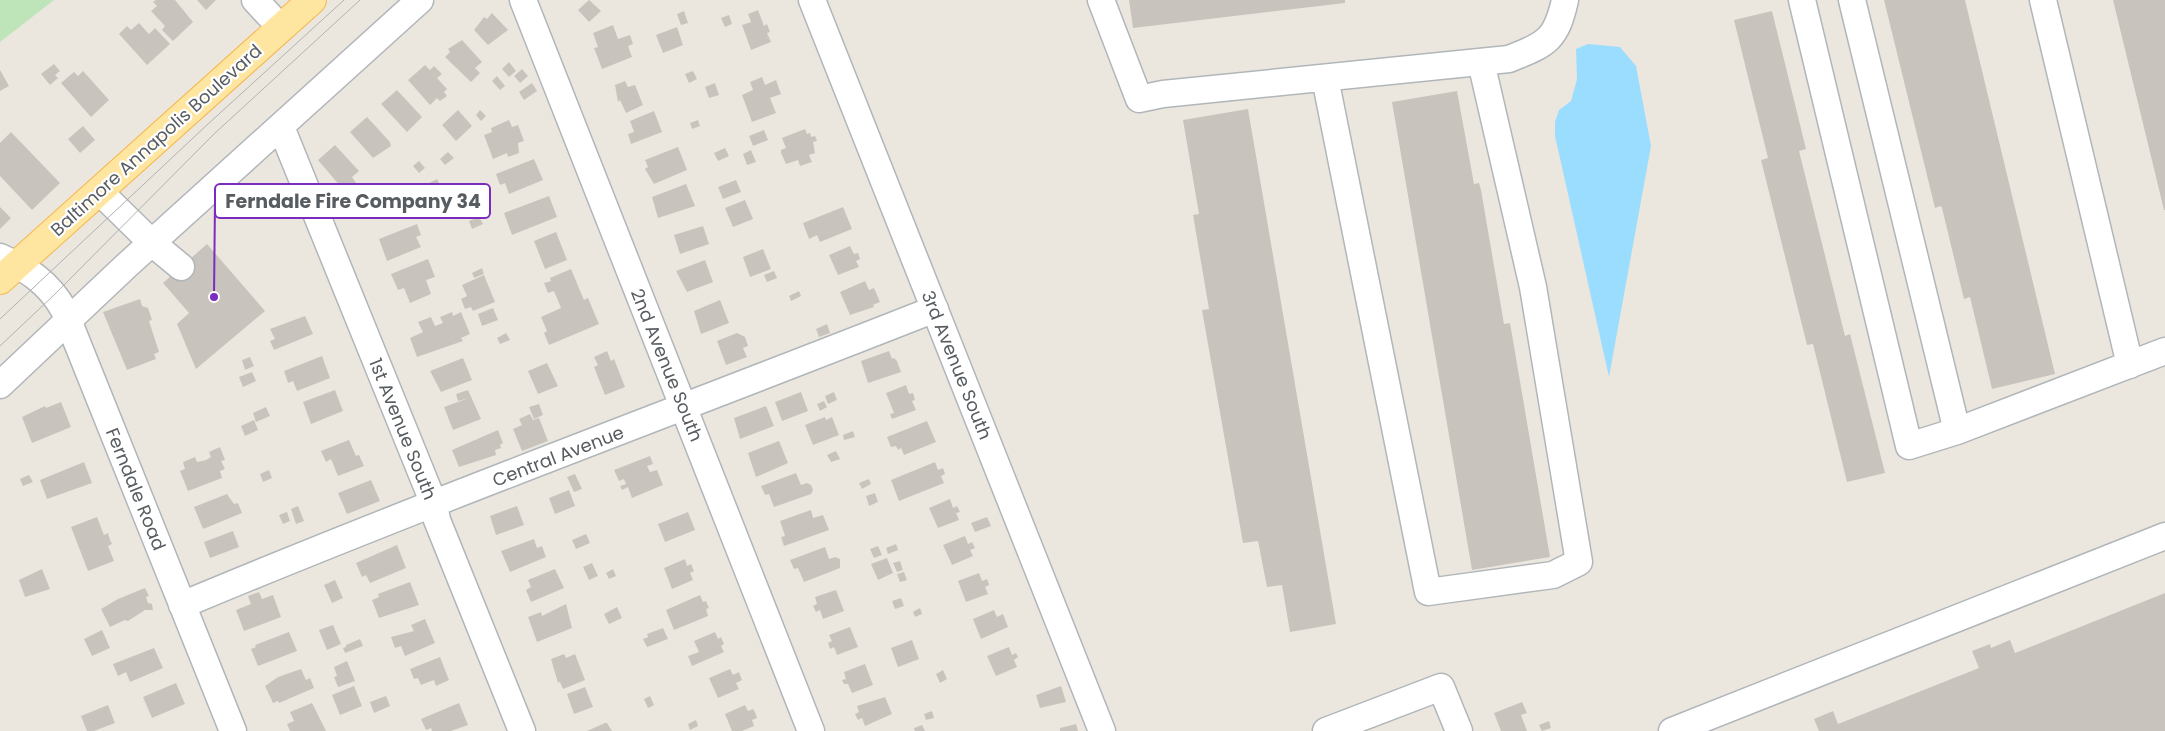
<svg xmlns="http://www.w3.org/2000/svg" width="2165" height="731" font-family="Poppins,sans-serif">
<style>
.green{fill:#bde5b9}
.water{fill:#9bddff}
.building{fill:#c8c4bd}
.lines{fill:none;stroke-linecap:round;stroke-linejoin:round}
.minor-casing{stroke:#b1b6ba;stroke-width:29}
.major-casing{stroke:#f6b64d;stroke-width:30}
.minor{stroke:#fff;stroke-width:26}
.major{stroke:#ffe6a0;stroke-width:28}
.tram{stroke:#b0b1b1;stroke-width:1}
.labels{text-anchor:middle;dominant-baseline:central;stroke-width:4.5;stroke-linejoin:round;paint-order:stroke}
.street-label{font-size:18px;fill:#575c60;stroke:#fff}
.leader{fill:none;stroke:#7b2cbf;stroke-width:2}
.callout-dot{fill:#7b2cbf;stroke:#fff;stroke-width:2}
.callout{fill:#fff;stroke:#7b2cbf;stroke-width:2}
.callout-label{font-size:19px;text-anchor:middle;font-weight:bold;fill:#575c60}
</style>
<rect width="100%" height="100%" fill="#ece7de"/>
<path class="green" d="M0,0H54L0,42Z"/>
<path class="water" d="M1588,44L1620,47L1636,66L1651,146L1609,377L1555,136V122L1559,110L1571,101L1577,79L1576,49Z"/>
<path class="building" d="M156,0H175L193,22L173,41L162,30L165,26L151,11L157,6L153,2Z
M197,0H216L206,10Z
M589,0L601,11L589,22L578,10Z
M1129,0H1345V3L1133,28Z
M1884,0H1965L2055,374L1992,389L1970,297L1964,299L1942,208L1941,206L1935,208Z
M2113,0H2165V210H2164Z
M758,10L764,26L767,24L770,32L767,33L771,42L751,50L742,25L751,22L748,14Z
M684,11L688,23L681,25L677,14Z
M1772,11L1806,149L1799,151L1844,332L1845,336L1850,334L1885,473L1847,482L1813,344L1807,345L1761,160L1768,158L1734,20Z
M492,13L508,30L488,45L474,30L484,17L487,19Z
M729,15L732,24L725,27L721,18Z
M139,23L149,34L155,28L170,44L147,65L119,34L127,26L131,30Z
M613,25L618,39L630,35L633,44L628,46L632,57L602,69L594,48L598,47L593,33Z
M677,27L683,45L663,53L656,35Z
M462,40L482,62L475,68L480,73L471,82L445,57L450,52L448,49Z
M509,62L516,71L509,77L502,69Z
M54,64L60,71L55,75L58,78L50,85L41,74Z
M425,65L430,70L434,66L442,74L437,78L447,89L444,92L447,96L440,101L437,98L430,105L408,80Z
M522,69L528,76L520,83L514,76Z
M0,70L9,86L0,91Z
M83,71L109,100L91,117L61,83L74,72L78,76Z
M693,71L697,79L689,83L685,74Z
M497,76L505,86L500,90L492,81Z
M762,77L765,85L776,80L781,94L770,98L776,113L752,122L742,95L753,90L750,82Z
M625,81L628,87L635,85L643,105L626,113L620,100L618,102L615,85Z
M532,83L537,91L524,100L519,92Z
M715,83L719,95L709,98L705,87Z
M397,90L422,117L407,132L381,104Z
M1457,91L1474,184L1479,183L1481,190L1504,324L1510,323L1550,557L1472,570L1392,102Z
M1248,109L1336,624L1290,632L1282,585L1267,587L1258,541L1243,543L1202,310L1209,309L1193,215L1199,214L1183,120Z
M458,110L472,126L456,141L442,125Z
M480,110L486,116L481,121L476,115Z
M654,111L662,132L631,144L628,134L634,132L630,121Z
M367,117L390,142L391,146L373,158L350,132Z
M509,120L512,127L518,125L524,141L518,143L519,153L508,157L507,153L493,159L484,135L492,132L491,128Z
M698,120L700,126L692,129L690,123Z
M83,126L95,140L80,153L68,139Z
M805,129L807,134L810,133L811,137L815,136L817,141L813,142L815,153L809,155L812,162L800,166L798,160L786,164L781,153V150L786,148L782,138Z
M764,130L768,140L753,146L749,136Z
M11,132L60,183L32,210L0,176V143Z
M335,145L359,171L352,177L356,183L351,188L348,185L345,188L341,187L318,160Z
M678,147L687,170L654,184L645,169L648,167L645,160Z
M725,148L729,156L718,161L714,153Z
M751,150L756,162L747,165L743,154Z
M448,152L454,158L445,165L440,159Z
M534,159L543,180L509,194L505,183L500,185L496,174Z
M419,161L425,168L419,173L413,166Z
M437,179L446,197L426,207L417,189Z
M736,180L741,192L723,199L718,187Z
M686,184L695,206L658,218L652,197Z
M549,196L557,217L512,235L504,213Z
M745,200L753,219L733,227L725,208Z
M477,204L480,213L466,219L462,210Z
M0,207L11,218L0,229Z
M843,207L852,229L820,242L817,235L809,239L803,223Z
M479,217L483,224L472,229L469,221Z
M417,224L421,235L416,237L421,247L387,261L379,239Z
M703,226L709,244L680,254L674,235Z
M556,232L567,260L545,269L534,241Z
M207,244L265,311L196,369L177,324L189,313L163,283Z
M850,246L854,254L858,253L860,259L856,261L859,267L838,275L829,255Z
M763,249L771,269L750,277L743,257Z
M428,259L435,277L426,280L431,294L410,303L404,288L398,290L391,274Z
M705,260L713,282L687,292L676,271Z
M482,268L484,274L474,278L472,273Z
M571,269L584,300L588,298L599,324L549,345L544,333L547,331L541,317L561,308L554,291L548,293L544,283L551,281L550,278Z
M774,271L777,278L767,282L764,275Z
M484,275L495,302L473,311L471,307L465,309L461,299L467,296L462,285Z
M865,281L869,290L874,288L880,302L873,305L874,307L850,315L840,292Z
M799,291L801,296L791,301L789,296Z
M140,299L142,306L148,308L152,320L149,321L159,352L154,354L156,359L127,370L103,312Z
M720,300L729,323L701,334L694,311Z
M493,308L498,320L482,326L478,314Z
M452,312L453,316L461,312L470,334L461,338L463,341L417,357L410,338L423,332L418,322L431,317L435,326L443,323L440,317Z
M305,316L313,334L274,350L270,341L275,339L270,329Z
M827,324L830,333L819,337L816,329Z
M506,333L510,340L500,344L497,338Z
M737,333L745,337L748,346L743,348L747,357L726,365L717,341Z
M607,351L611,361L614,359L625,387L605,395L594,367L598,365L594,357Z
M889,351L892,359L894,358L897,361L901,372L868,383L861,361Z
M322,356L330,378L297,391L293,381L288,383L284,371Z
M250,357L254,366L245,370L242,360Z
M463,358L472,380L441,392L430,371Z
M547,363L558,386L538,394L528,371Z
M252,372L256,381L243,387L239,377Z
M906,385L909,394L913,393L915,400L912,401L916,410L892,419L890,414L894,413L886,393Z
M335,390L343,411L311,424L303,402Z
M468,390L481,419L453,430L444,407L469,398L458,401L456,394Z
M801,392L808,411L782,421L775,402Z
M834,392L837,400L828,404L825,396Z
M824,401L827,407L820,411L817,404Z
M61,402L71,427L32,443L22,417L45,406L46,408Z
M539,404L543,415L534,419L529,407Z
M766,406L774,426L740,439L734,418Z
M266,407L270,416L256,422L253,413Z
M530,414L533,420L539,418L548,441L522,451L513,429L522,425L519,419Z
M825,417L826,420L832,417L839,435L813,445L805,425Z
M254,420L258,430L245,436L241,426Z
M927,421L936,442L904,455L901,448L898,450L896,446L891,447L887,437Z
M498,430L503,443L500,445L501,448L495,450L496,455L459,467L452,450Z
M853,431L855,437L844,440L843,435Z
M349,440L356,456L359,455L364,466L338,476L331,459L326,462L321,451Z
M779,441L788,463L756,477L748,453Z
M220,447L225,460L221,461L225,469L220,471L222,478L188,491L180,471L185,469L183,462L195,457L197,462L206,460L211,457L209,452Z
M836,451L840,459L831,462L827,455Z
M650,456L653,464L647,466L650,472L657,470L663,485L632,498L628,487L622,490L620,486L626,484L624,479L619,481L614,470Z
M84,462L92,483L47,499L40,480Z
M935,462L938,470L943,468L945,474L941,476L944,483L899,501L891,480Z
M269,470L272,478L263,482L260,474Z
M796,473L801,485L807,483L811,485L813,490L811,494L774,507L769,494L765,495L761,486Z
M575,474L582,489L574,492L567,477Z
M29,475L33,482L23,486L20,479Z
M869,479L871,484L862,489L859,483Z
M371,480L380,501L347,514L338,493Z
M569,490L575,506L555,514L549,498Z
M875,493L878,502L869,506L866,496Z
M227,494L234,504L238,503L242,513L203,529L194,507Z
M950,499L953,508L957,506L960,512L956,513L959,520L938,528L929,508Z
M298,506L304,521L296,524L291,509Z
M517,506L524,525L496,535L490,516Z
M811,510L813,518L823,515L829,530L784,546L781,537L785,536L780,521Z
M287,512L290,521L283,524L279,515Z
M688,512L695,530L665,542L658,524Z
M97,517L104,535L108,533L110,540L112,544L108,546L114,561L88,571L71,527Z
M987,517L991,526L975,532L971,523Z
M233,531L239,547L210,558L204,542Z
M586,534L590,543L576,549L572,540Z
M965,536L968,544L972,542L975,548L970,550L973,556L952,565L943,545Z
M534,539L537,548L542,546L546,557L510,572L501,551Z
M896,544L898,550L888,554L886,548Z
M397,545L406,568L370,583L366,575L362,577L356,563Z
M878,546L882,555L874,558L870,549Z
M825,547L829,559L835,557L840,559V568L804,582L798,568L794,569L790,560Z
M887,558L893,573L878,580L871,564Z
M685,559L687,566L691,564L693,569L694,571L690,573L693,580L672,589L664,568Z
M900,561L903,570L897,572L893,563Z
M592,563L598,576L589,580L583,567Z
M42,569L50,589L25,597L19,580Z
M555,569L564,588L531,602L526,590L531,587L528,580Z
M613,569L616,576L609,579L606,573Z
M904,572L907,580L900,582L897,574Z
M979,573L982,581L987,579L988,581L989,585L985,587L988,594L966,602L958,581Z
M335,580L343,598L332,603L324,585Z
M410,582L419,605L379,618L372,600L379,597L378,594Z
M145,588L149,596L146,597L148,603L152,604L153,610H145L128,621L125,620L110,627L101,609L118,599Z
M836,590L844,611L823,619L820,610L816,612L813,606L817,604L815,597Z
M259,592L262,599L273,595L281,617L244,631L236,610L251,604L248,596Z
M2165,593V731H1819L1814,719L1833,711L1838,724L1979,668L1972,651L1990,644L1991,648L2010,640L2015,653Z
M700,595L703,602L706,601L709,608L706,609L708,616L674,630L666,610Z
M901,598L904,606L895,609L892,601Z
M566,604L572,628L537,642L528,617L541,612L542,616Z
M617,607L622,618L609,624L604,614Z
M920,608L922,614L915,617L913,612Z
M994,610L997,617L1003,614L1008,627L981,639L973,619Z
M425,619L435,643L405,656L401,646L395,648L391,637L414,631L411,625Z
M333,625L341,644L327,650L319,630Z
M850,627L858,647L837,655L834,647L830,649L828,643L832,641L829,635Z
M663,628L668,639L647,647L643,639L648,637L647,634Z
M102,630L110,648L92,656L84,639Z
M289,632L297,651L258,666L251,649L256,647L255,645Z
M715,632L718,639L721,637L723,642L724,644L721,646L724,652L692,666L688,656L699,652L694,641Z
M360,639L363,646L345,653L343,648L346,647V645Z
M912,640L919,659L898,667L891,648Z
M1009,647L1012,655L1016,653L1018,657L1014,660L1017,667L996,676L987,656Z
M154,648L163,668L130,682L126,672L118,676L113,664Z
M564,654L566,658L575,654L585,680L563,689L560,682L558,683L551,659Z
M440,657L449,680L436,686L434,680L421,685L418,678L414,679L410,669Z
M347,661L355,681L338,687L334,677L337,676L334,667Z
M865,664L873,685L852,693L848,684H844L842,680L846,679L844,672Z
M301,669L306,680L310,678L314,688L279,703L278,701L273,703L265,686L278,677Z
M730,669L733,675L739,672L742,680L736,683L739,689L718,698L709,678Z
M943,670L947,679L940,683L936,674Z
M176,683L185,704L152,718L143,697Z
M354,686L362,706L340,715L332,695Z
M1061,686L1066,702L1040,708L1036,695Z
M585,687L593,707L574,714L567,694Z
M386,696L390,706L374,713L370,702Z
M650,696L654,705L648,708L644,699Z
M885,697L892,714L865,726L862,718L858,720L855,714L859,712L857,706Z
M1522,702L1527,713L1521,715L1527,731H1501L1494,713Z
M312,703L326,731H290L287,724L294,721L290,712Z
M459,703L468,725L451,731H432L431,728L426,730L421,719Z
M108,705L115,723L94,731H87L81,716Z
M745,705L748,711L753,709L755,712L757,718L752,720L754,726L742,731H732L725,714Z
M932,711L934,718L926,720L924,714Z
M696,720L698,726L690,730L688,724Z
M1549,721L1551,728L1542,731L1539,725Z
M607,723L612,731H587L605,723Z
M1076,724L1078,731H1060V728Z
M922,725L925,731H915L914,728Z"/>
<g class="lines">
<g class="minor-casing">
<path id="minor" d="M255,0L281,28
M523,0L811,731
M812,0L1102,731
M1101,0L1139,99L1163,94L1509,59C1546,44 1556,41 1565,0
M1802,0L1909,446L1957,431L2165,351
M1852,0L1957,431
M2043,0L2130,365
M1325,78L1428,592L1553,575L1579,562L1533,287L1481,62
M281,127L434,504L437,520L522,731
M99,191L152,243L181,267
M0,257C28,269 49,283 64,310L233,731
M0,385L126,266L420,0
M182,605C431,501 684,408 935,309
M1326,731L1441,687L1459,731
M1672,731L2165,536"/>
</g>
<g class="major-casing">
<path id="major" d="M0,280L312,0"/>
</g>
<use href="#minor" class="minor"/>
<use href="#major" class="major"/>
<path class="tram" d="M0,319L208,124L344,0
M0,346L54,295L214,134L360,0"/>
</g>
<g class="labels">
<g class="street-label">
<text transform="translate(156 140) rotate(-42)">Baltimore Annapolis Boulevard</text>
<text transform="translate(667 365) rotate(68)">2nd Avenue South</text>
<text transform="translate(957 365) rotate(68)">3rd Avenue South</text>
<text transform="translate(403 429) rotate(68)">1st Avenue South</text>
<text transform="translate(558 456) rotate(-21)">Central Avenue</text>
<text transform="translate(136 489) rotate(68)">Ferndale Road</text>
</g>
</g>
<path class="leader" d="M214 297L215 201"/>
<circle class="callout-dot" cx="214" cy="297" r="5"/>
<rect class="callout" x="215" y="184" width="275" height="34" rx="5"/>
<g class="callout-label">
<text x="353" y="208">Ferndale Fire Company 34</text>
</g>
</svg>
